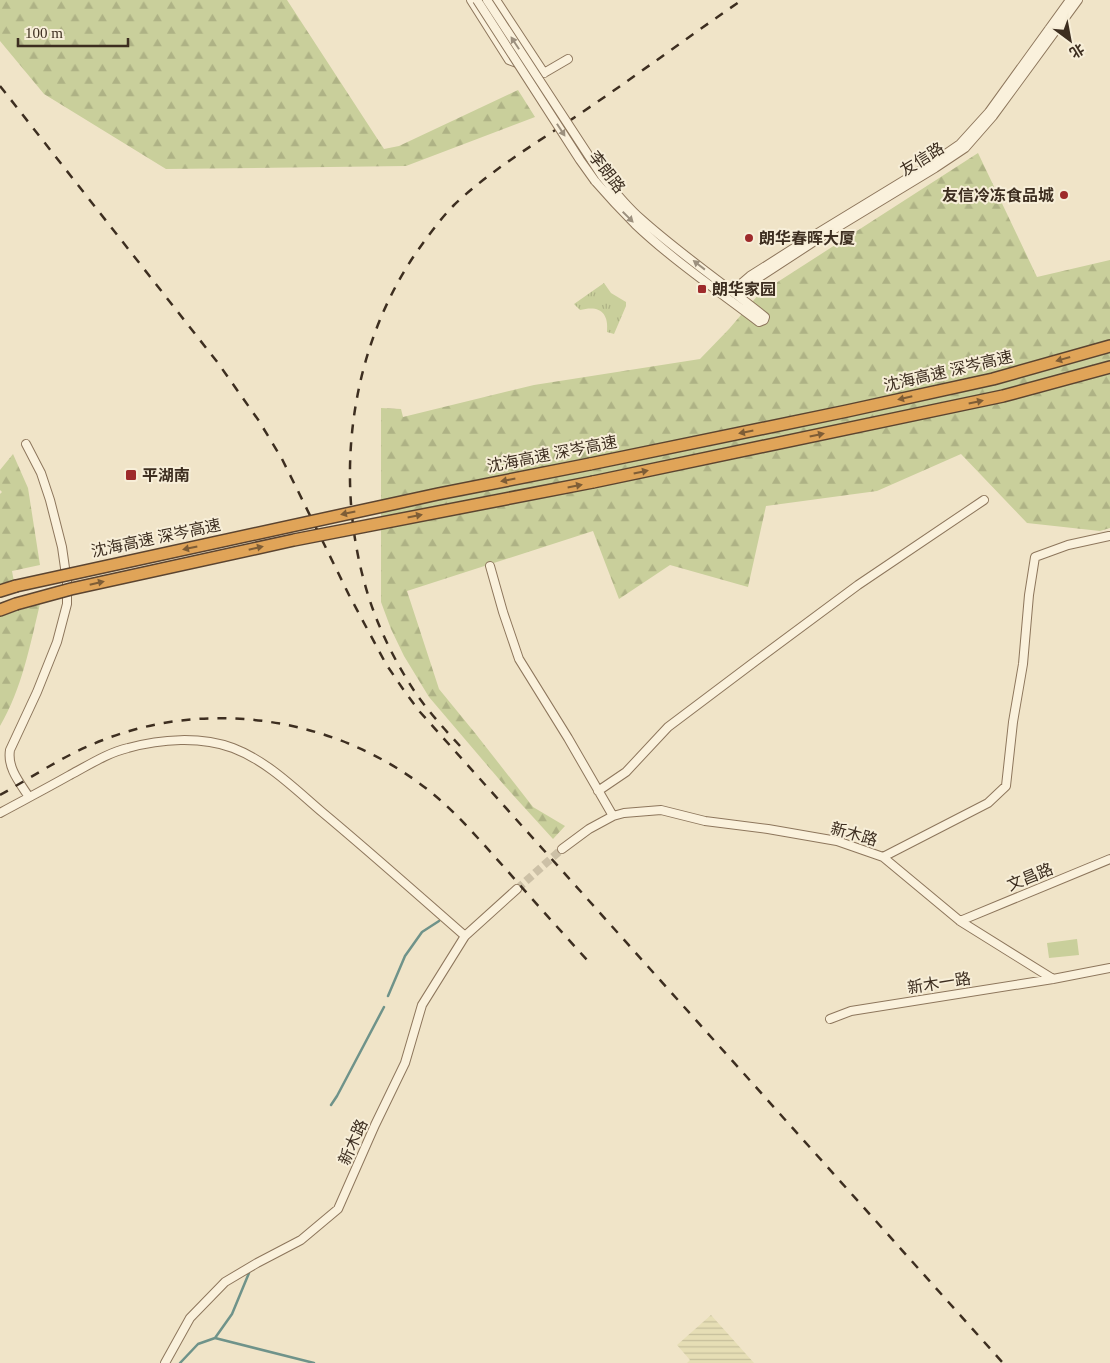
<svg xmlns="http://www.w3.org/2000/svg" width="1110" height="1363" font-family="'Times New Roman','Noto Sans SC',serif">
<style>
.farmland{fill:url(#farmland-rules)}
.grass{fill:url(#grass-tufts)}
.forest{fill:url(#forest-firs)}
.garden{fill:#c9cf9b}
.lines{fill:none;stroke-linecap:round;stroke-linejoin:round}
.stream{stroke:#6f938a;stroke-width:2.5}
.minor-tunnel{stroke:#ccc0a6;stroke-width:8;stroke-dasharray:8 4;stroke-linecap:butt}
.minor-casing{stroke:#8d765c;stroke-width:10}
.highway-casing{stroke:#5b4430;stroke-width:14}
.minor{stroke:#faf1dc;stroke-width:8}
.highway{stroke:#e0a458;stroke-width:11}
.rail{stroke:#3d2e20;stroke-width:2.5;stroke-dasharray:9 9;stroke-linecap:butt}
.minor-bridge-casing{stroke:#8d765c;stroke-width:10;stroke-linecap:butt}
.highway-bridge-casing{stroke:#5b4430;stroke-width:14;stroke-linecap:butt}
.minor-bridge{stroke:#faf1dc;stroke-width:8}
.highway-bridge{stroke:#e0a458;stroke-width:11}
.oneway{fill:#9c907e}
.oneway2{fill:#7e5d36}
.poi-dot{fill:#9e2a2b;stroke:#f7eed8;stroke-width:2}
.labels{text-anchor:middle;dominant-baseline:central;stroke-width:4;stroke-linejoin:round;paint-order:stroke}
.street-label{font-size:16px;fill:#3d2e20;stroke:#f7eed8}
.poi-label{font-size:16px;font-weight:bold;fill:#3d2e20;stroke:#f7eed8;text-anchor:start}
</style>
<defs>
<pattern id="farmland-rules" width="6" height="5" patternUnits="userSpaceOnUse" patternTransform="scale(1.25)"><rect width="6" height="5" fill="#e6deb5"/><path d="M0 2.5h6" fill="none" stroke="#c6bf9b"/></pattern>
<pattern id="grass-tufts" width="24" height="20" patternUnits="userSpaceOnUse" patternTransform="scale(1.25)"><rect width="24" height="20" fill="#c9cf9b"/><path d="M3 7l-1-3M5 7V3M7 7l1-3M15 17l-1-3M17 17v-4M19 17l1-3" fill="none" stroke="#aeb285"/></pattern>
<pattern id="forest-firs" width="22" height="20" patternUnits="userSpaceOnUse" patternTransform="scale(1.25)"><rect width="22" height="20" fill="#c9cf9b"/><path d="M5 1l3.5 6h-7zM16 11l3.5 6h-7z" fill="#aeb285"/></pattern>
</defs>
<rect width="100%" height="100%" fill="#f0e4c8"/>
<path class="farmland" d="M711,1315L754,1363H687L690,1360L677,1345Z"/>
<path class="grass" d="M604,283L611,293L626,302V306L614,334L607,332C609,312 599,305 580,310L574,304Z"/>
<path class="forest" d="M0,0H287L384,149L399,146L518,90L535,117L406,166L166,169L44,94L0,41Z
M978,153L1037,277L1110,260V528L1100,531L1027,523L961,454L877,491L766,506L748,587L670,565L619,599L593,531L407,591L439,689L475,733L533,807L565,826L553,839L504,785L429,697L404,656L391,629L381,602V408L401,409L403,417L534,385L700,359L729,329L759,294Z
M13,454L28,488L40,565L12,571L14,582L0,586V494L2,492L0,490V470Z
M40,604C30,645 22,689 0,726V616Z"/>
<path class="garden" d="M1077,939L1079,955L1049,958L1047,943Z"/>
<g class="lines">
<path class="stream" d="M388,996L405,956L422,932L439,921
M331,1105L337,1096L384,1007
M215,1338L232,1314L249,1273
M180,1363L198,1344L215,1338L314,1363"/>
<path class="minor-tunnel" d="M517,889L562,849"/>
<g class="minor-casing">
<path id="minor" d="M471,0L509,60L544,73
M496,0L544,73
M544,73L568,59
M595,181C608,196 621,210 635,224C673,260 717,290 759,322L764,320L765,317C724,284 680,254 641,219C626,206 614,191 602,176
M734,293L743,282L750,276L813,236L931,164L960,144L989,112L1070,0
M740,297L748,286L755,280L818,239L935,168L965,148L993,116L1078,0
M26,444L41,473L50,500L62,547L67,582V604L57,642L37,692L10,750C7,768 20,783 29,797
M490,566L503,612L519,659L568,738L613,816
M598,791L626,772L668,727L749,666L858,585L984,500
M0,813C24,800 47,788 70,775C89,765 107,753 128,748C161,739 200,736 233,748C267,761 294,788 322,812C370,852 417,894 465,936
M562,849L589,829L613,816L624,813L661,810L705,821L768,829L837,841L883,857L960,921L1053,979
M883,857L988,803L1006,786L1013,722L1023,664L1029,595L1035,557L1068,545L1109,536
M960,921L1110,859
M830,1019L851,1011L1053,979L1110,968
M165,1363L190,1318L225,1282L257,1263L301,1240L338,1209L375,1125L405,1063L422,1005L465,936L517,889"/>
</g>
<g class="highway-casing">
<path id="highway" d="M590,464L847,411L993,379L1110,346
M593,482L1003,396L1110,367
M0,591L16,586
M0,610L16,604"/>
</g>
<use href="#minor" class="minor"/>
<use href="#highway" class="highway"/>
<path class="rail" d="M0,86L218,363L259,421L282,459L298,491L349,595L386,664L405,692L420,712L1003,1363
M460,746C445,730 430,713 417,695C398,667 381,634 370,601C332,486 348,350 418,250C429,235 441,218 454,205C492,169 538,142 581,113C636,76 688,37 742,0
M0,795C34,776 66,754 103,740C215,696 348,720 439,799C462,819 483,844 504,867C531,898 559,929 587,960"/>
<g class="minor-bridge-casing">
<path id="minor-bridge" d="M477,0L580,160L595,181
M487,0L602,176"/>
</g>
<g class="highway-bridge-casing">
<path id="highway-bridge" d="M16,586L438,494L590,464
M16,604L71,589L294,540L593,482"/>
</g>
<use href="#minor-bridge" class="minor-bridge"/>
<use href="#highway-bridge" class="highway-bridge"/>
</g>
<defs><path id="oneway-solid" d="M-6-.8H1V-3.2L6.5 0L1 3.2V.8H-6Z" transform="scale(1.25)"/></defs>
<g class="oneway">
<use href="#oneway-solid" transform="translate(515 43) rotate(-123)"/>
<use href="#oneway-solid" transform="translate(561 130) rotate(57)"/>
<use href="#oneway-solid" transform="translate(628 217) rotate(45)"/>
<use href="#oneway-solid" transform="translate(699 265) rotate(-142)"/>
</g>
<g class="oneway2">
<use href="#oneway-solid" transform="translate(1063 359) rotate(164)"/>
<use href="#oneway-solid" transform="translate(905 398) rotate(167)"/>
<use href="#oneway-solid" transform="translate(976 402) rotate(-12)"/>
<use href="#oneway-solid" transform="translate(746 432) rotate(169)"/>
<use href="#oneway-solid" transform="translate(817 435) rotate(-12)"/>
<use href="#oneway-solid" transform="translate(641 472) rotate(-12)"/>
<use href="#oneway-solid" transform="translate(508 480) rotate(169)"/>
<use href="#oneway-solid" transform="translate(575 486) rotate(-11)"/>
<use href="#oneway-solid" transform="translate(348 513) rotate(168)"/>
<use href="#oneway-solid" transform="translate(415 516) rotate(-11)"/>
<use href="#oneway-solid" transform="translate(190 548) rotate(168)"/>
<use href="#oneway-solid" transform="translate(256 548) rotate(-13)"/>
<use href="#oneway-solid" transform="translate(97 583) rotate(-13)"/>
</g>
<g class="poi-dot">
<circle cx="1064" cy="195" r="5"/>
<circle cx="749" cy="238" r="5"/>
<rect x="697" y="284" width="10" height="10" rx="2.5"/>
<rect x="125" y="469" width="12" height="12" rx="2.5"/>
</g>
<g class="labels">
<g class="street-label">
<text transform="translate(922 159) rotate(-32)">友信路</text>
<text transform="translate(607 172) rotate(52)">李朗路</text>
<text transform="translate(948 371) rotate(-13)">沈海高速 深岑高速</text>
<text transform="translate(552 454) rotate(-11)">沈海高速 深岑高速</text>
<text transform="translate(156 538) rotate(-12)">沈海高速 深岑高速</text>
<text transform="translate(854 834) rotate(16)">新木路</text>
<text transform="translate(1030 877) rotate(-22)">文昌路</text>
<text transform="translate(939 983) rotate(-9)">新木一路</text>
<text transform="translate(353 1142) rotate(-66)">新木路</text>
</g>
<g class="poi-label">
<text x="1054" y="195" text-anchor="end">友信冷冻食品城</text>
<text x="759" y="238">朗华春晖大厦</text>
<text x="712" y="289">朗华家园</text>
<text x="142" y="475">平湖南</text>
</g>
</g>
<g transform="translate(1070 40) rotate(148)" stroke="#f7eed8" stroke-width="4" paint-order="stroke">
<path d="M0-4L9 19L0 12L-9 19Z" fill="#3d2e20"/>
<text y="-8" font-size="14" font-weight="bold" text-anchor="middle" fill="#3d2e20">北</text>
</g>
<path d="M18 38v8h110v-8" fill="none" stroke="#3d2e20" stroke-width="2.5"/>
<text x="25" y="38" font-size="15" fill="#3d2e20" stroke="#f7eed8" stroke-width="4" paint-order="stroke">100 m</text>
</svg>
